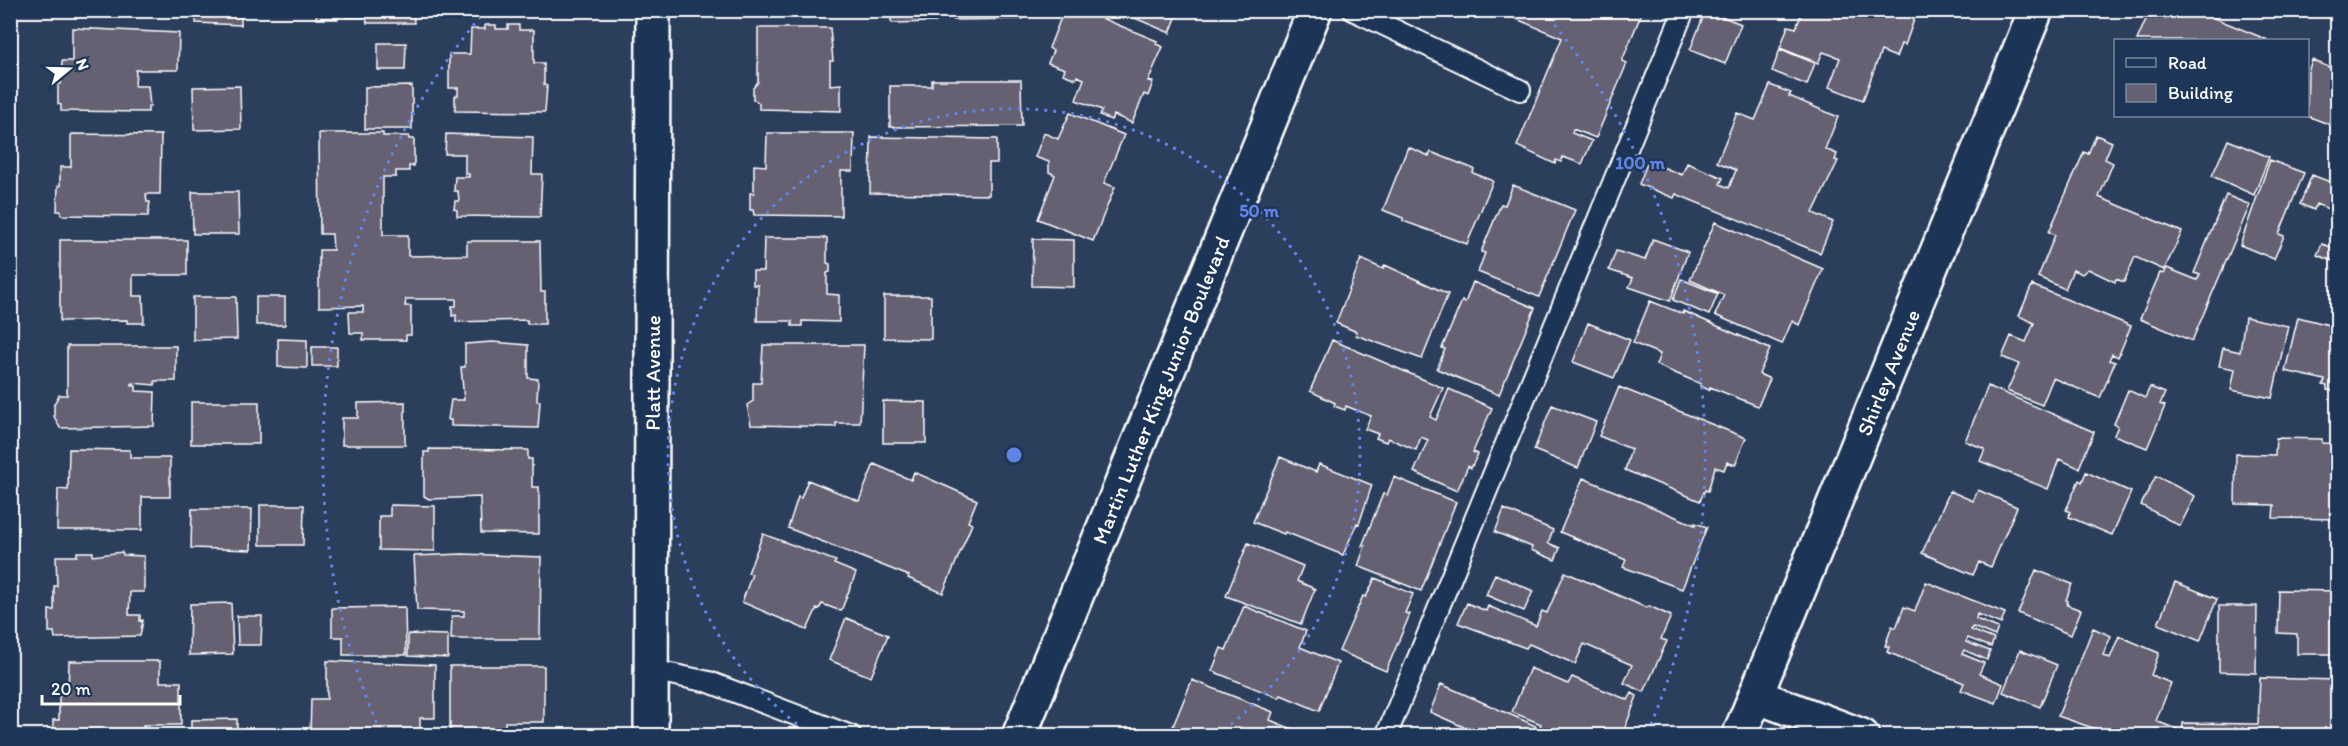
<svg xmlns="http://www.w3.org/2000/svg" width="2348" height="746" font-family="Itim,sans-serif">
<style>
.building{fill:#656172;stroke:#fff;stroke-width:1.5}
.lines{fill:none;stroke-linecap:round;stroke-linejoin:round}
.lane-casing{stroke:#fff;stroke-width:24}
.street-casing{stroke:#fff;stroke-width:38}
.secondary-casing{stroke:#fff;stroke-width:38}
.lane{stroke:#1d3557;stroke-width:20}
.street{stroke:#1d3557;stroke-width:33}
.secondary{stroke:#1d3557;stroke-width:33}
.ring{fill:none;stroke:#6183e4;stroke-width:3;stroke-dasharray:3 6}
.labels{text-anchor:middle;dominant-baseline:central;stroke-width:4.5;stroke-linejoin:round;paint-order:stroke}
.street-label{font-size:21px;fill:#fff;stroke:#1d3557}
.centre{fill:#6183e4;stroke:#1d3557;stroke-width:3}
.ring-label{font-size:18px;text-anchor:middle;font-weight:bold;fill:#6183e4;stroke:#1d3557;stroke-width:4.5;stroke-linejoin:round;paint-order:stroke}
</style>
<rect width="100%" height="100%" fill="#2b3e5c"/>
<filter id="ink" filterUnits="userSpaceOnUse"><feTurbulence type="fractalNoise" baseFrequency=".0167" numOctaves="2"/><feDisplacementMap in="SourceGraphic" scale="12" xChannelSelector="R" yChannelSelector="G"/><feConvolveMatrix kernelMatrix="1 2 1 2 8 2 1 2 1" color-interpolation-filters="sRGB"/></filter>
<g filter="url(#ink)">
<path class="building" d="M196,10H241V25L196,23Z
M317,10H338V19H316Z
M347,10H413L414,23H367L366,17H347Z
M888,10H936V22L892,23Z
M954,10H1024L1023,19L954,20Z
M1064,10H1082L1157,41L1156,44L1163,47L1148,81L1153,82L1148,96L1144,94L1132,123L1114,115L1111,120L1100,115L1102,110L1076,100L1084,79L1077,76L1076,79L1063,74L1065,69L1048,63L1053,51L1049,48Z
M1116,10H1179L1170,33Z
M1495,10H1643L1622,61L1627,63L1596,138L1573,129L1572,133L1592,141L1582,164L1563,157L1561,162L1556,160L1555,164L1517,146L1562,38Z
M1706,10L1741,24L1725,64L1690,50Z
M1793,10H1898L1915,17L1905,45L1901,44L1896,57L1881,51L1863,100L1829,87L1840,58L1823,52L1818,63L1780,48L1788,26L1796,28L1801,15Z
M2150,10H2186L2196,15L2197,11L2268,40H2137Z
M485,25H496V29H508V25H519V30H534V63H544V85L547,86L545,112L455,111V96L458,95V88H449V54H470L471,29H485Z
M72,28L179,33L178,70H136L135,86H148L150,106H148V112L61,111V105L58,104V84H61L62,61H72Z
M758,28H830L833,61H830V85L841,84V111L759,109V103L753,99V88L758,82Z
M378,43H406L405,70H378Z
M1780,49L1815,63L1807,85L1772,71Z
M2312,60L2338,71V110L2331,125L2307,116L2308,72Z
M932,80H1021L1022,126L890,127V86H932Z
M1770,85L1791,93L1789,96L1838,117L1825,149L1837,154L1835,160L1838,161L1813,213L1833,222L1820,253L1676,194L1674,198L1639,184L1648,161L1682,175L1687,163L1723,178L1720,184L1729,188L1736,170L1717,162L1737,113L1755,120Z
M240,86L241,129L194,130L193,87Z
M412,86V129H365V87Z
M1070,113L1124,135L1104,183L1115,187L1093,241L1038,219L1055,175L1049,172V162L1035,157L1044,133L1058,139Z
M319,133H383V136H409V139H414V166H409V171H396V177H383V235H408V256L467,255V241H540L541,292H545V324H527V320L456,322V315L452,316V306H456V299H406L405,306H411V335H406V340H363V333H350L349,312H363V306L319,307V250H333L332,234H320Z
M767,133H854L853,171H841V216L754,215L753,210H750V193H754V165L766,166Z
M71,134L161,135L160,194H146L147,202H150L148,216L61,215V211H57L58,186H60V167H71Z
M446,134L533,137L532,174H542L540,217L457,216V210L454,209L455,201H459L458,191H454L455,177H469V174H465V154H445Z
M2096,135L2112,142L2105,159L2113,163L2099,197L2182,232L2164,270L2135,257L2124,282L2116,279L2115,282L2088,269L2082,274L2073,270L2065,289L2038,277L2055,235L2049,232L2084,152L2088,154Z
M871,137L997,139V163H989V195L870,193Z
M2228,140L2269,157L2254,195L2212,176Z
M1408,147L1429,156L1431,152L1474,169L1473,173L1493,181L1467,244L1403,221V218L1383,210Z
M2270,160L2304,173L2279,234L2284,236L2274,259L2240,245Z
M2312,175L2338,185V213L2316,204L2314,210L2300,204Z
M1513,185L1575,210L1539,297L1478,272L1485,253L1481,252L1501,204L1505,205Z
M192,192H238L239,234H193Z
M2226,195L2250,205L2192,341L2140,319L2160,273L2164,274L2167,268L2197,280L2200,275L2194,273Z
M1715,222L1823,269L1799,325L1792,321L1782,344L1715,315L1724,295L1690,280Z
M764,238H827V263L830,264V272L827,273V294L839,295V322L802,321V326H792V321H757L758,285H753V271H763Z
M2338,238V263L2317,255L2322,244L2334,248Z
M1033,239L1074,240V287L1032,286Z
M1653,239L1688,252L1670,301L1629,287L1633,278L1609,270L1616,251L1645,260Z
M60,240H187V275H133V296H143L144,323H127V320L60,321Z
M1361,259L1383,269L1385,265L1448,294L1422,359L1356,335L1357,332L1336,323Z
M1681,279L1718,294L1709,315L1673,300Z
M1473,282L1535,308L1499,395L1437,369L1445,349L1442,348L1462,301L1465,303Z
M2032,285L2131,326L2118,357L2112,354L2109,360L2115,362L2100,398L2053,378L2042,405L2007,391L2019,364L2002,357L2011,336L2026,342L2034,323L2019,316Z
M884,296H931V339L884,338Z
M193,297H236L237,339L193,340Z
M256,297H285V325H256Z
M1650,301L1683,314V311L1770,349L1759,374L1770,379L1758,406L1710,387L1709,390L1700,386L1701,384L1656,365L1660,354L1633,343Z
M2245,317L2288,326L2272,398L2231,390L2235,369L2219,366L2223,348L2240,352Z
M2298,317L2333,326L2334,318L2338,319V392L2327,390V386L2323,385L2325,380L2285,371Z
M1588,323L1630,340L1614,378L1573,362Z
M278,339L307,340V368L278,367Z
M1332,340L1443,388L1430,417L1436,420L1449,389L1492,408L1473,452L1478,454L1471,468L1468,466L1457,491L1414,472L1428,440L1421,437L1416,450L1388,438L1386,442L1376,438L1378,434L1365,429L1371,416L1346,406L1345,410L1334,406L1335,403L1310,391Z
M492,342L528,345V378L538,379L537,401H540L538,428L451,426V420H448L451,400H464L461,367H465V344Z
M763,345H864L860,423H836V427L751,425L747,405L753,401V383H761Z
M67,346H176V381H155V385L132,383V386H136V391L155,392L154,426L60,428L54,416V404L59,395H67Z
M312,347H337V366H312Z
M1988,386L2094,432L2079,468L2059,459L2048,489L1980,461L1985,449L1965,441Z
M1619,387L1746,438L1735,465L1727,462L1724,470L1715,467L1708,491L1705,490L1700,501L1625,470L1631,449L1599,436Z
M2150,387L2165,393L2160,404L2165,406L2147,448L2114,435L2118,426L2114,424L2128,390L2145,398Z
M883,401L926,402V443H883Z
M191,402H259V444H191Z
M405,402V445H342V418H358V403Z
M1552,405L1596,422L1578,468L1534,450Z
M2276,438L2322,439V443L2338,444V519L2273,518L2274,505L2235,504L2236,454L2275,455Z
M69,449L130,450V458H170V497H142V530H57L58,489L68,490Z
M429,449L528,450V459H532V487H539V534L481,533L480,497L429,499L424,496V452H429Z
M1280,457L1316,472L1319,464L1372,485L1359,524L1357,523L1343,555L1285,532L1284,534L1253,522Z
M874,464L911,480L914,472L977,500L968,522L972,524L943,593L908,578L909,576L788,528L798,497L801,498L808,480L859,501Z
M2086,472L2131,492L2112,535L2069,517L2070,512L2066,510L2079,480L2082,482Z
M2156,476L2195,496L2180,526L2141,505Z
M1394,477L1456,502L1421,591L1358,566L1365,546H1362L1383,494L1387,495Z
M1583,478L1695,525V523L1707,527L1682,589L1623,567L1626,560L1560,532Z
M1978,490L2017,507L1991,567L1979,562L1973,575L1922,553L1950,491L1973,501Z
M260,505H304L303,545H260Z
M390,505L435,506V551L379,550V516H390Z
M192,509H252L251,550L191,548Z
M1504,509L1553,530L1548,543L1560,548L1555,560L1531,550L1532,547L1495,532Z
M763,534L836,561L834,564L856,573L841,611L822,604L819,609L817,608L807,630L742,602L752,574L748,573Z
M1248,543L1303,566L1297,581L1315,589L1301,624L1226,596Z
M77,552H93V556L122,552L123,555L144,556V592H130L129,615H140V621L143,620L140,636L55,638L54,632H49V610H54V586H57L56,556H77Z
M462,554L541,557L540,639H451L452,616H464V611L417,610L414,556Z
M2036,570L2072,584L2066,600L2068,601L2067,605L2081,610L2071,635L2018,613Z
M1565,572L1647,608L1649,606L1671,616L1661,639L1667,641L1644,692L1624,683L1632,665L1584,644L1575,664L1529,644L1526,648L1458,623L1467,603L1486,611L1488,606L1536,626L1542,611L1547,613Z
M1495,574L1533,591L1524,611L1486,595Z
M1375,578L1413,594L1405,613L1410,614L1386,671L1339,651L1363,596L1366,597Z
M1926,582L2005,613L2001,624L1977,614L1976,619L1998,628L1995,636L1973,627L1971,630L1994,639L1991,647L1968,638L1966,642L1990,651L1987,660L1964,650L1962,654L1984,663L1979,674L2003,684L1996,703L1961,690L1964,683L1887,652L1889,647L1885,646L1892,626L1896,628L1904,607L1915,611Z
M2175,582L2217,599L2200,641L2158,624Z
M2279,590L2338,591V654H2297V634L2278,633Z
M231,603L233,654L189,655L190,604Z
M1244,606L1306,631L1300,647L1338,663L1319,711L1281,695L1279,698L1212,671L1221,648L1226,650Z
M2219,606H2257L2256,673L2219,672Z
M405,607L406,655H343V637H332V608Z
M237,616H262L261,645H238Z
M846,618L888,635L871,677L829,660Z
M2093,628L2111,636L2103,655L2110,658L2119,636L2159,653L2151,675L2171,683L2156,721L2176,729L2173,736H2116L2058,716Z
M408,634L448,635V658L408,656Z
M2020,650L2057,665L2040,707L2003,692Z
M69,661H160V682H181V725H143L146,736H53V720H59V695L68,694Z
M327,661L435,665V718H420V736H310L311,699H327Z
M450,666H544V722H505V735H450Z
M1530,668L1568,684L1572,677L1628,700L1632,693L1637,696L1622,736L1537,735L1541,724L1512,712Z
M2260,678L2338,680V736H2182L2183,723L2258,724Z
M1192,680L1273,712L1270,720L1297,731L1295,736H1169Z
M1441,684L1536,726L1531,736H1484L1430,712Z
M237,719V736H191V720Z
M1311,730L1325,736H1309Z"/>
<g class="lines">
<g class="lane-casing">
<path id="lane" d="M1353,10L1520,90
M651,670L709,682L851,736
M1386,736L1684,10"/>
</g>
<g class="street-casing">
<g id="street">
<path d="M1756,696L1862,736"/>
<path id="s1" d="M651,736L653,10"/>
<path id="s2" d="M1739,736L2036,10"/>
</g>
</g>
<g class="secondary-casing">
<g id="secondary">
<path id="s3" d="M1019,736L1315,10"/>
</g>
</g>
<use href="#lane" class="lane"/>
<use href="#street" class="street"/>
<use href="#secondary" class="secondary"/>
</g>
</g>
<g class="ring">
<path d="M811 735A346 346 0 1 1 1217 735"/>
<path d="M380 731A691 691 0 0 1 485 11M1543 11A691 691 0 0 1 1648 731"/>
</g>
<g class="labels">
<g class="street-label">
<text stroke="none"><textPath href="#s1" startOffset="363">Platt Avenue</textPath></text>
<text stroke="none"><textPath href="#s2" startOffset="393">Shirley Avenue</textPath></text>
<text stroke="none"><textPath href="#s3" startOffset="374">Martin Luther King Junior Boulevard</textPath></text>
</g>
</g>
<circle cx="1014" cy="455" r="9" class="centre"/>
<g class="ring-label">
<text x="1640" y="169">100 m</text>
<text x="1259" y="217">50 m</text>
</g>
<rect width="2348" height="746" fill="none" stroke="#1d3557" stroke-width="36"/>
<rect x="18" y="18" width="2312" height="710" fill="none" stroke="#fff" stroke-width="2" filter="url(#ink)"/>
<rect x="2114" y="39" width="195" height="78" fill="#1d3557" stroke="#77869a" stroke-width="1.5"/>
<rect x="2126" y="58" width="30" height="9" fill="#1d3557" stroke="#77869a" stroke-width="1.5"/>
<text x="2168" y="69" font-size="18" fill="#ffffff">Road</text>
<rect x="2126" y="84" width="30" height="18" fill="#656172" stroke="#77869a" stroke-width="1.5"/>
<text x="2168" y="99" font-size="18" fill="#ffffff">Building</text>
<g transform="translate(69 69) rotate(71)" stroke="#1d3557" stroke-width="4.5" paint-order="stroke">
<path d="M0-4.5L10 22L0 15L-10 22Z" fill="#ffffff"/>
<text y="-9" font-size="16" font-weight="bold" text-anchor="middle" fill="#ffffff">N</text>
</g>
<path d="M42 695v9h138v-9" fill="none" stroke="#ffffff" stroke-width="3"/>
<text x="51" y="695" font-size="18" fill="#ffffff" stroke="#1d3557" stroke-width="4.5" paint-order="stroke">20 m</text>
</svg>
